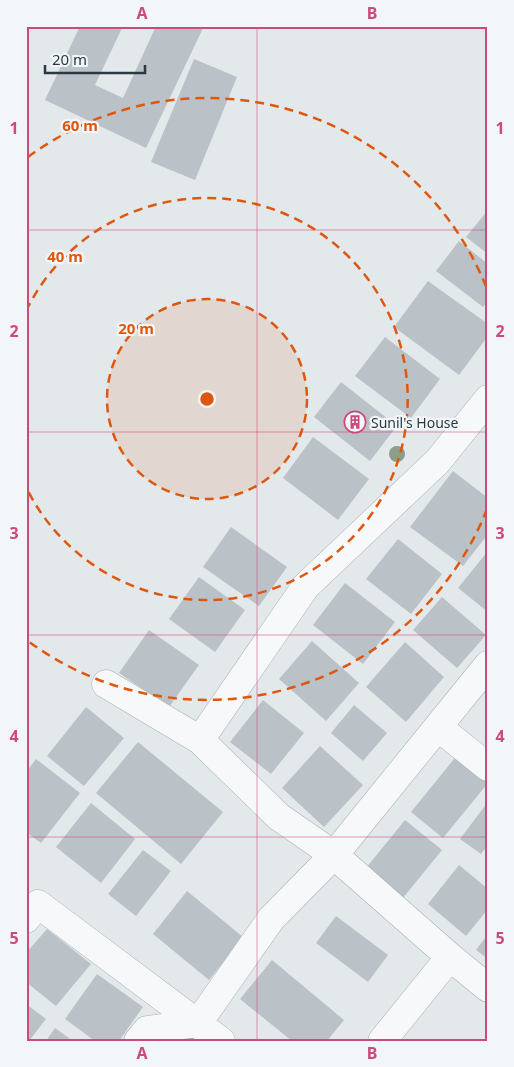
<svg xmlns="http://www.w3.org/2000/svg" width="514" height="1067" font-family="'Noto Sans',sans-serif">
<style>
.building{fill:#bac2c8}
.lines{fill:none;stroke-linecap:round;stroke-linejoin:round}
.street-casing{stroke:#a8b0b5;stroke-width:29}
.street{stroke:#f6f8f9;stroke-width:28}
.tree{fill:#8e9d89}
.grid{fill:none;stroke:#cd4b7a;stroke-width:1;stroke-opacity:0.55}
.ring{fill:none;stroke:#df570f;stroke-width:2.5;stroke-dasharray:9 6}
.labels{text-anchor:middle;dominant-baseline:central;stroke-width:4.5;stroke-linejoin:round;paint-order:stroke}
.poi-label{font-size:14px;fill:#2b3943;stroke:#f3f6f8;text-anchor:start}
.centre{fill:#df570f;stroke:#f3f6f8;stroke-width:2.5}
.ring-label{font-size:15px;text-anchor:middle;font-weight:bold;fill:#df570f;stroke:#f3f6f8;stroke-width:4.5;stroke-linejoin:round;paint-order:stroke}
.neatline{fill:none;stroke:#cd4b7a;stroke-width:2}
.grid-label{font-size:16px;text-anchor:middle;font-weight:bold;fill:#cd4b7a}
</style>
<rect width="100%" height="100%" fill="#e3e8eb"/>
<path class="building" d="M80,26H123L95,85L123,98L156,26H204L146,148L45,100Z
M194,59L237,77L195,180L151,162Z
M488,210V254L466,237Z
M459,241L488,264V301L483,307L436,271Z
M428,281L488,324V336L459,375L394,327Z
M385,337L440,379L411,418L355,376Z
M341,382L397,426L370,461L314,417Z
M313,437L369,479L338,520L283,478Z
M453,471L488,498V534L463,566L410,527Z
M231,527L287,567L259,606L203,567Z
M398,539L442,574L411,614L366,579Z
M488,551V612L458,588Z
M199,577L245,610L215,652L169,619Z
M345,583L395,622L363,664L313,625Z
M442,597L486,635L457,668L413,630Z
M149,630L199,665L169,707L119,673Z
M312,641L359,683L326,721L279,679Z
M405,642L444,677L406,722L366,687Z
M263,700L304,733L271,774L230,742Z
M354,705L387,733L363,761L331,733Z
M86,707L124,738L84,786L47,756Z
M138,742L223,812L181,864L96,793Z
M320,746L363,785L324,827L282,788Z
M458,754L488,779V783L443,838L411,812Z
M36,759L80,793L41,843L26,832V772Z
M91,803L135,839L101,883L56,847Z
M487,803L488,804V845L481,854L460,839Z
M405,820L442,850L403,898L366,868Z
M143,850L171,871L136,916L108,894Z
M459,865L488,889V909L466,936L428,904Z
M187,891L243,937L209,980L153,934Z
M336,916L388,955L368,982L316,943Z
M47,929L91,964L56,1006L26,982V953Z
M488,934V959L476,950Z
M272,960L344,1020L327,1041H292L240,999Z
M97,974L143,1007L119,1041H95L65,1019Z
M26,1004L46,1019L29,1041H26Z
M55,1028L73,1041H46Z"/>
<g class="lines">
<g class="street-casing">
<path id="street" d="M488,665L334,855L450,957L488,988
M106,684L200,740L306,586L437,462L488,399
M438,727L488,767
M26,919L38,904L221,1041
M138,1041L147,1030L198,1023L271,919L334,855L279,817L200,740
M382,1041L450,957"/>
</g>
<use href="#street" class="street"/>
</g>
<circle class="tree" cx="397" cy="454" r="8"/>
<path class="grid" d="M257,26V1041M26,230H488M26,432H488M26,635H488M26,837H488"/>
<circle cx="207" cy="399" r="100" fill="#df570f" fill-opacity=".12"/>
<g class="ring">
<circle cx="207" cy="399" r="100"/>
<path d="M26 311A201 201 0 1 1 26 487"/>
<path d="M487 509A301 301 0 0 1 28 641M28 157A301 301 0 0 1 487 289"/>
</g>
<defs>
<g id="building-ring" transform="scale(1.125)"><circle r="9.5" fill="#f3f6f8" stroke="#cd4b7a" stroke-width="1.5"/><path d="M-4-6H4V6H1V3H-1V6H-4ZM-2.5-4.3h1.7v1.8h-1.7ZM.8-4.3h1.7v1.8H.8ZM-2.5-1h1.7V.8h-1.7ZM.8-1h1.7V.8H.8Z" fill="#cd4b7a"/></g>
</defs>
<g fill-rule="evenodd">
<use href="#building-ring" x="355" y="422"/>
</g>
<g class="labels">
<g class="poi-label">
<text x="371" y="422">Sunil's House</text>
</g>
</g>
<circle cx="207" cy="399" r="8" class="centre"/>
<g class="ring-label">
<text x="80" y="131">60 m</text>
<text x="65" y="262">40 m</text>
<text x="136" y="334">20 m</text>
</g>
<rect width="514" height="1067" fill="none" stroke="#f3f6f8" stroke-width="55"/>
<path d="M45 65v8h100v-8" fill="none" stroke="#2b3943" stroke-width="2.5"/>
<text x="52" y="65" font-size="15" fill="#2b3943" stroke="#f3f6f8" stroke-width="4" paint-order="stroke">20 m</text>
<rect x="28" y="28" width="458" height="1012" class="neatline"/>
<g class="grid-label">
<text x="142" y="19">A</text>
<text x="372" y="19">B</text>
<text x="14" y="134">1</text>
<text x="500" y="134">1</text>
<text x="14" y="337">2</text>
<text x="500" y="337">2</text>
<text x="14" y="539">3</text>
<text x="500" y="539">3</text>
<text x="14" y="742">4</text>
<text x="500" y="742">4</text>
<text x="14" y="944">5</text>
<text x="500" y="944">5</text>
<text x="142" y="1059">A</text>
<text x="372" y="1059">B</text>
</g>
</svg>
